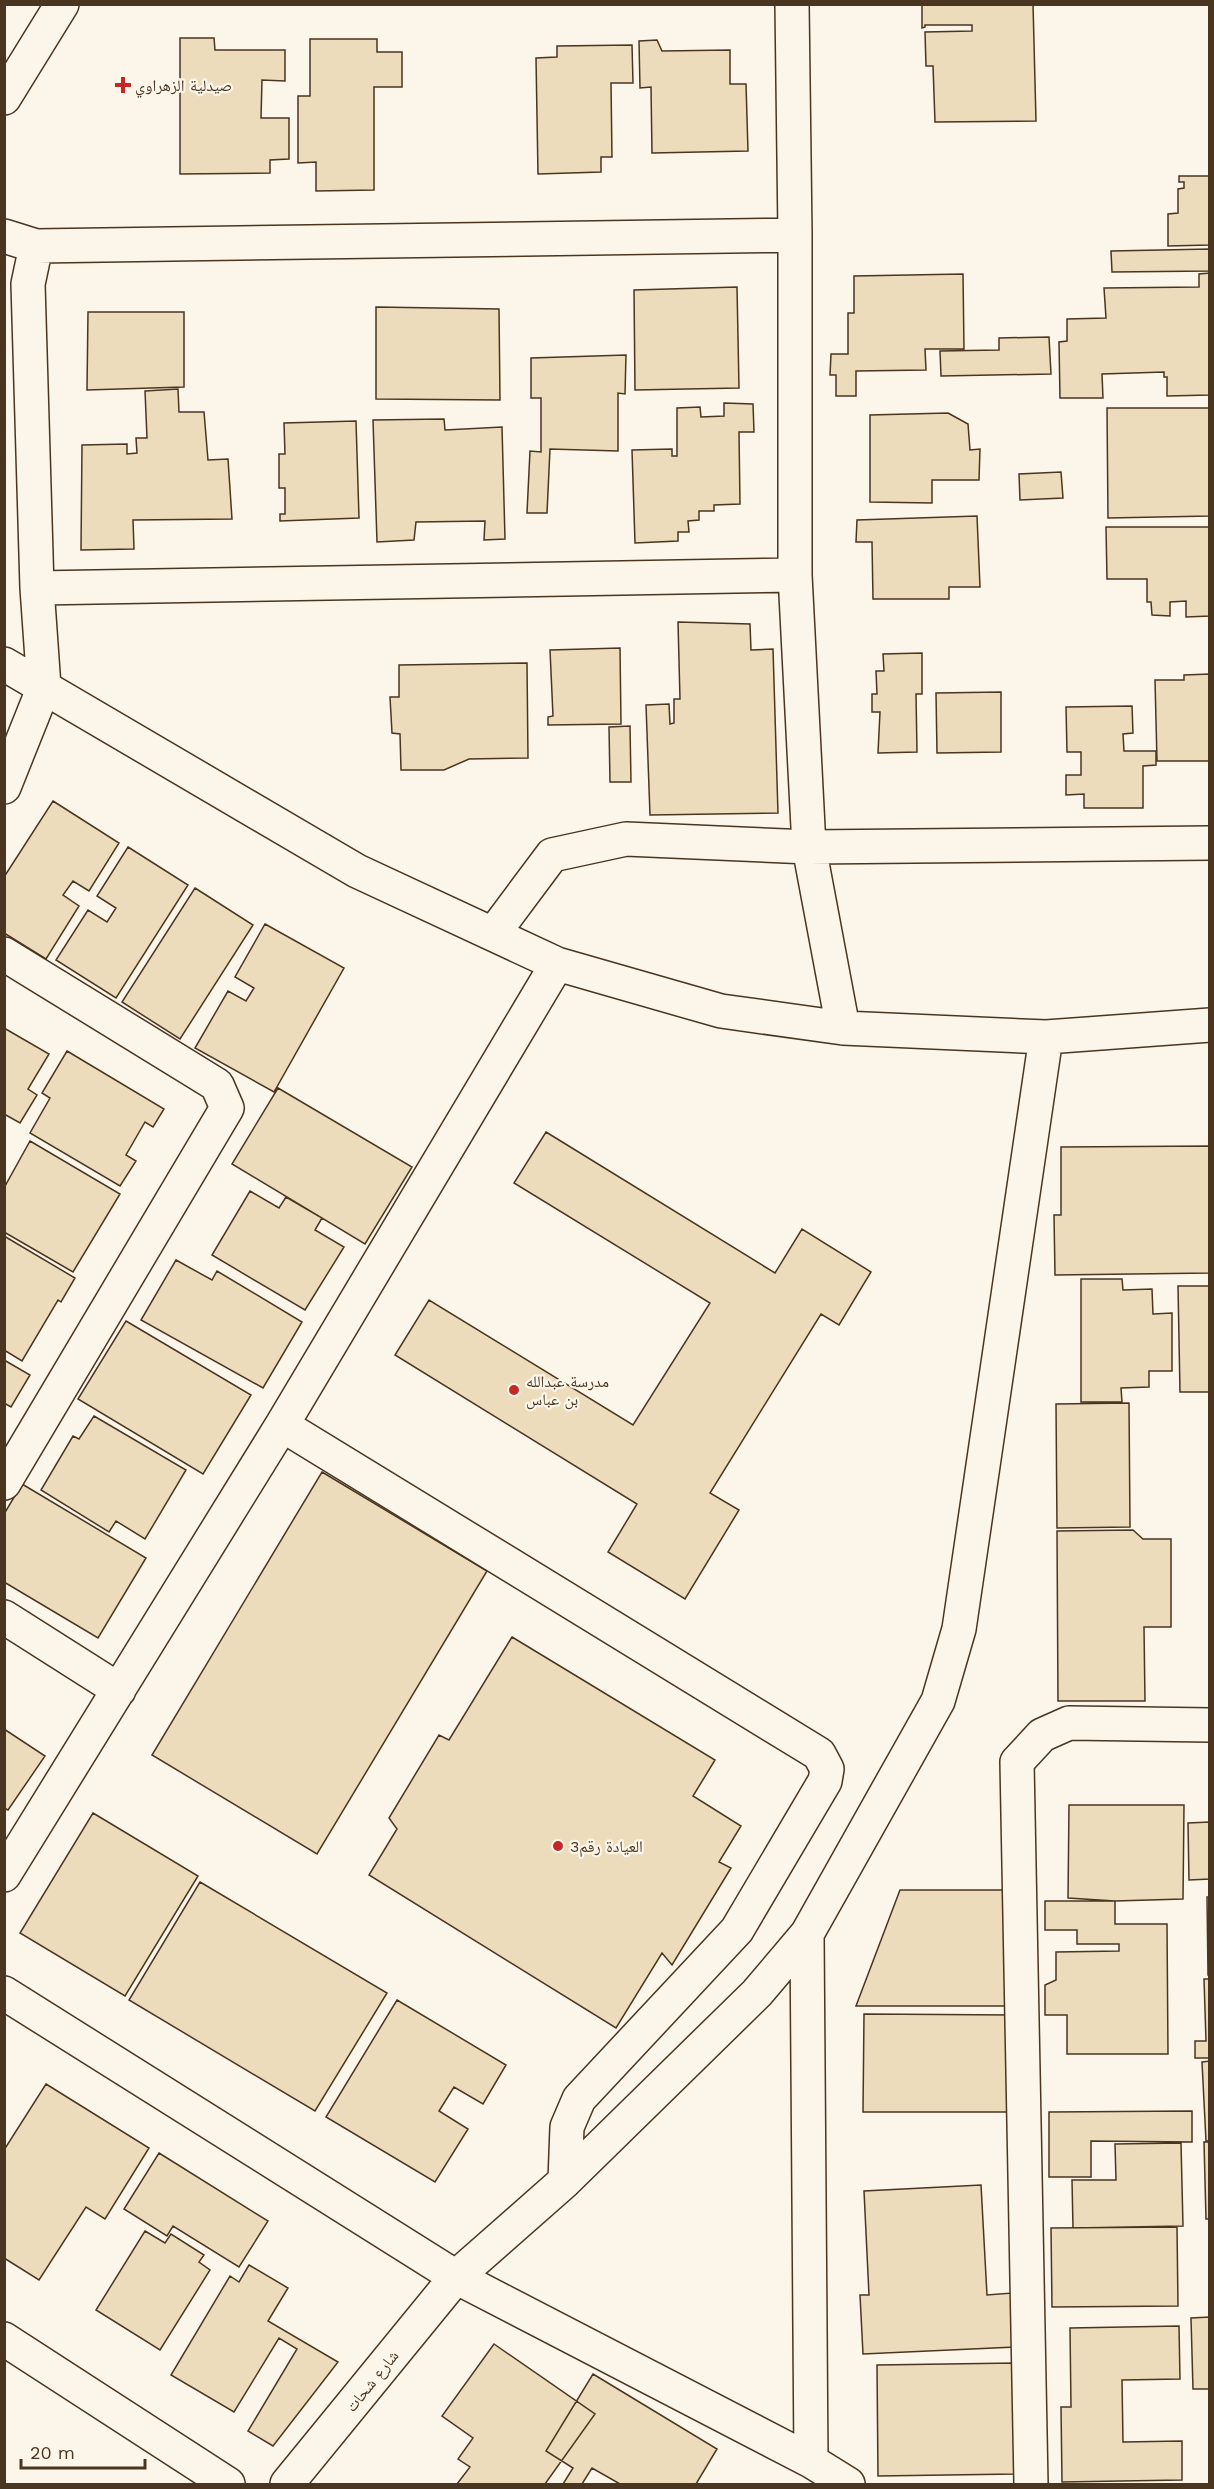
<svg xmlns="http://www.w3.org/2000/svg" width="1214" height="2489" font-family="'Work Sans','Noto Naskh Arabic',sans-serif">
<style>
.building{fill:#ecdcbc;stroke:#4a3520;stroke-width:1.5}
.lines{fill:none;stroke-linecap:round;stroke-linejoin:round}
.minor-casing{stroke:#4a3520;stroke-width:36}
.minor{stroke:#fbf6e9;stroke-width:33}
.poi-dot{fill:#c62828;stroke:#fbf6e9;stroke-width:2}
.labels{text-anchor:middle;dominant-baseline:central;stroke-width:4.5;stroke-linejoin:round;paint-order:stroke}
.poi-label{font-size:16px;fill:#4a3520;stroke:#fbf6e9;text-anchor:start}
.street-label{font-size:16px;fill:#4a3520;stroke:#fbf6e9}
</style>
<rect width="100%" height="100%" fill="#fbf6e9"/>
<path class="building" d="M922,4H1033L1036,121L935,122L933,66H926L925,32L972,31V25H925V27L922,28Z
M180,38H214L215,50H285V81L262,80L261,118H289V159L270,160V173L180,174Z
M310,39H377V52H402V87H374V190L316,191V162L298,163V96H310Z
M657,40L662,51L730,50V84H746L748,151L652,153L651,87L640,88L639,41Z
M632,45L633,83H611L612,157H601V172L538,174L536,58L557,57V46Z
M1179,176H1210V245L1168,246V214L1178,213V189L1184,188V182H1179Z
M1210,249V271L1112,272L1111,251Z
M1210,273V395L1167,396V377H1164V372L1102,374L1103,398H1060L1059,342L1067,341V319L1106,318L1104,288L1199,287V274Z
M963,274L964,349H925L926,370L856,371V396H836V375H830L831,354H848V313H854V276Z
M737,287L739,388L635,390L634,290Z
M376,307L499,309L500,400L376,399Z
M88,312H184V387L87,390Z
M1049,337L1051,374L941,376L940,351L999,350V338Z
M626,355L625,394L618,393V451L550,449L547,513H527L530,451L541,452V398H531V358Z
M178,389L179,412H204L208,460L228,459L232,519L133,520L134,549L81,550L82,445L127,444V454L137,453L136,438H147L145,391Z
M724,403L753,404L754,432H739L740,504L714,505V511H699V520L688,521L689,532H678V541L635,543L632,450L672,449V456H677V408L700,407L701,417L724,416Z
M1107,408H1210V516L1108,518Z
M948,413L968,424L970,450L980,449L979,480H932V503L870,502V415Z
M444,419L445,430L502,427L505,539L484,540L485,521L416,522L414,540L377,542L373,420Z
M356,421L359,518L280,521V514H285V488H279V454H285L284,423Z
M1061,472L1063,498L1020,500L1019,474Z
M977,516L980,587H949V599H873L872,542H856L857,520Z
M1106,527H1210V616L1186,617V601L1170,602V616L1152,615L1151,602H1147V579H1107Z
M678,622L750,624L751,650L773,649L778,813L650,815L646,705L669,704L670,724L674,723V699H680Z
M620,648L621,724L548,725V717L553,716L550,650Z
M922,653V694H916L917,752L878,753L880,712H872V694H877L876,671H884L883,654Z
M527,663L528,758L469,759L444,770H401L400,734L392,733L390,697H399V665Z
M1210,674V761H1157L1155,680H1184V675Z
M1001,692V752L937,753L936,693Z
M1132,706L1133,733L1123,734L1124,751H1156V765L1143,766V808H1084V794L1066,795V775H1081V752H1067L1066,707Z
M630,726L631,782H610L609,727Z
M53,801L119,843L89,891L73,881L63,895L79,906L46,959L4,933V877Z
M128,847L188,885L116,998L56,960L88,910L107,922L116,908L97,896Z
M195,888L253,925L180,1039L122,1002Z
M265,924L344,968L274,1092L195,1048L228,991L246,1001L254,988L235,977Z
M4,1028L49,1054L28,1089L37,1095L20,1123L4,1114Z
M67,1051L164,1109L153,1127L145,1122L126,1155L136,1161L120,1186L30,1133L50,1098L42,1093Z
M278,1088L412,1167L365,1244L232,1164Z
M546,1132L775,1273L802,1229L871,1272L839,1325L821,1314L710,1493L739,1510L685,1599L608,1552L637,1504L395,1355L429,1300L633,1425L710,1303L514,1183Z
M30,1141L120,1194L73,1272L4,1232V1188Z
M1210,1146V1273L1055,1275L1054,1215H1061V1147Z
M250,1191L279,1208L286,1197L322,1218L315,1230L344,1247L305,1310L212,1255Z
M4,1236L75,1278L61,1302L58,1300L22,1361L4,1350Z
M176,1260L212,1280L217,1271L302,1322L263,1388L141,1320Z
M1081,1279H1122L1123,1290L1152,1289L1153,1314L1172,1313V1371H1149V1387L1121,1388L1122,1402H1081Z
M1178,1286H1210V1392H1180Z
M126,1321L251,1395L203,1474L78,1399Z
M4,1360L30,1375L11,1407L4,1403Z
M1129,1403L1130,1527L1057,1528L1056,1404Z
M94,1416L186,1470L145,1539L116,1521L109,1532L41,1490L73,1436L79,1439Z
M322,1472L487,1571L317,1854L152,1755Z
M22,1484L146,1558L98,1638L4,1582V1514Z
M1133,1530L1143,1539H1171V1627H1144L1145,1701H1058L1057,1531Z
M512,1637L715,1760L693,1796L741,1826L719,1862L731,1868L672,1965L662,1953L616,2028L369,1875L397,1829L389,1818L439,1735L449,1740Z
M4,1729L45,1756L8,1810L4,1808Z
M1069,1805H1184L1183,1899L1115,1901L1068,1898Z
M93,1813L198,1876L125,1996L20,1933Z
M1210,1822V1879L1189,1880L1188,1823Z
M200,1882L387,1993L315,2111L129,2000Z
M900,1890H1011L1010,2006H856Z
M1207,1897H1210V1975H1208Z
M1045,1901H1115V1924H1167L1168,2054H1067V2015H1045V1985L1056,1980V1952L1119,1951V1944H1077V1930H1045Z
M1204,1979H1210V2058H1195V2041H1206Z
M397,2000L506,2065L483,2104L454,2087L439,2111L468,2129L435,2182L326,2117Z
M864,2014L1014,2015L1013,2112H863Z
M1210,2061V2141H1206L1202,2062Z
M46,2084L149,2148L105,2219L86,2207L39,2280L4,2258V2150Z
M1192,2111V2142L1091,2141V2177H1049V2112Z
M1204,2142H1210V2219H1206Z
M1181,2143L1183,2226L1073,2228L1072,2180H1116L1115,2144Z
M159,2153L268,2221L239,2267L173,2226L167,2236L124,2209Z
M981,2185L987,2295L1012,2293L1015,2347L863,2354L860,2295H869L864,2191Z
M1177,2227L1178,2306L1052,2307L1051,2228Z
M145,2231L165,2243L171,2234L204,2255L199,2262L210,2270L160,2350L96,2310Z
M249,2265L288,2288L268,2321L338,2362L273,2446L248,2431L297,2349L279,2338L234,2412L171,2375L230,2276L239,2282Z
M1210,2317V2389H1193L1191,2318Z
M1179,2326L1180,2379L1122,2380L1123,2442L1182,2441V2480L1062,2482L1061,2407H1071L1070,2328Z
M494,2344L595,2414L545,2484H457L470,2467L458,2459L473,2438L442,2416Z
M1015,2363L1016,2474L878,2476L877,2365Z
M593,2374L717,2449L696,2484H620L592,2468L582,2484H563L573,2468L546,2451Z"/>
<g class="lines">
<g class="minor-casing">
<path id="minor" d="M792,4L795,235V575L809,847L843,1028
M4,98L62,4
M4,236L36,246L795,235
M37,588L795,575
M4,664L357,871L557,964L721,1011L843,1028L1046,1037L1210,1025
M4,787L44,687L37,588L28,284L36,246
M493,934L552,855L626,839L809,847L1210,843
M4,954L217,1085L227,1108L4,1483
M282,1425L819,1754L827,1769L825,1781L737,1930L579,2099L567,2127L565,2181
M4,1617L119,1690
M4,1875L282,1425L557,964
M807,1934L811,2461
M4,1993L456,2277L811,2461L848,2484
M4,2339L228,2484
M287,2484L456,2277L565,2181L757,1993L807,1934L938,1701L959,1629L1046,1037
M1031,2484L1017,1762L1042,1735L1069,1723L1210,1725"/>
</g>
<use href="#minor" class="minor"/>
</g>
<g class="poi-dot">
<path d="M120 76h6v6h6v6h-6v6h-6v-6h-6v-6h6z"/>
<circle cx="514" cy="1390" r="6"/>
<circle cx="558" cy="1846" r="6"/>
</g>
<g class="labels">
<g class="poi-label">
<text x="135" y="85">صيدلية الزهراوي</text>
<text x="526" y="1381">مدرسة عبدالله<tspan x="526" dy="18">بن عباس</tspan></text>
<text x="570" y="1846">3العيادة رقم</text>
</g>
<g class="street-label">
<text transform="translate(372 2381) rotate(-51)">شارع شحات</text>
</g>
</g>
<rect width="1214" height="2489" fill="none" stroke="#4a3520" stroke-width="12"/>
<path d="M21 2459v9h124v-9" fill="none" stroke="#4a3520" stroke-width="3"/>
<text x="30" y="2459" font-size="18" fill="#4a3520" stroke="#fbf6e9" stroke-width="4.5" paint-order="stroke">20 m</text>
</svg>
